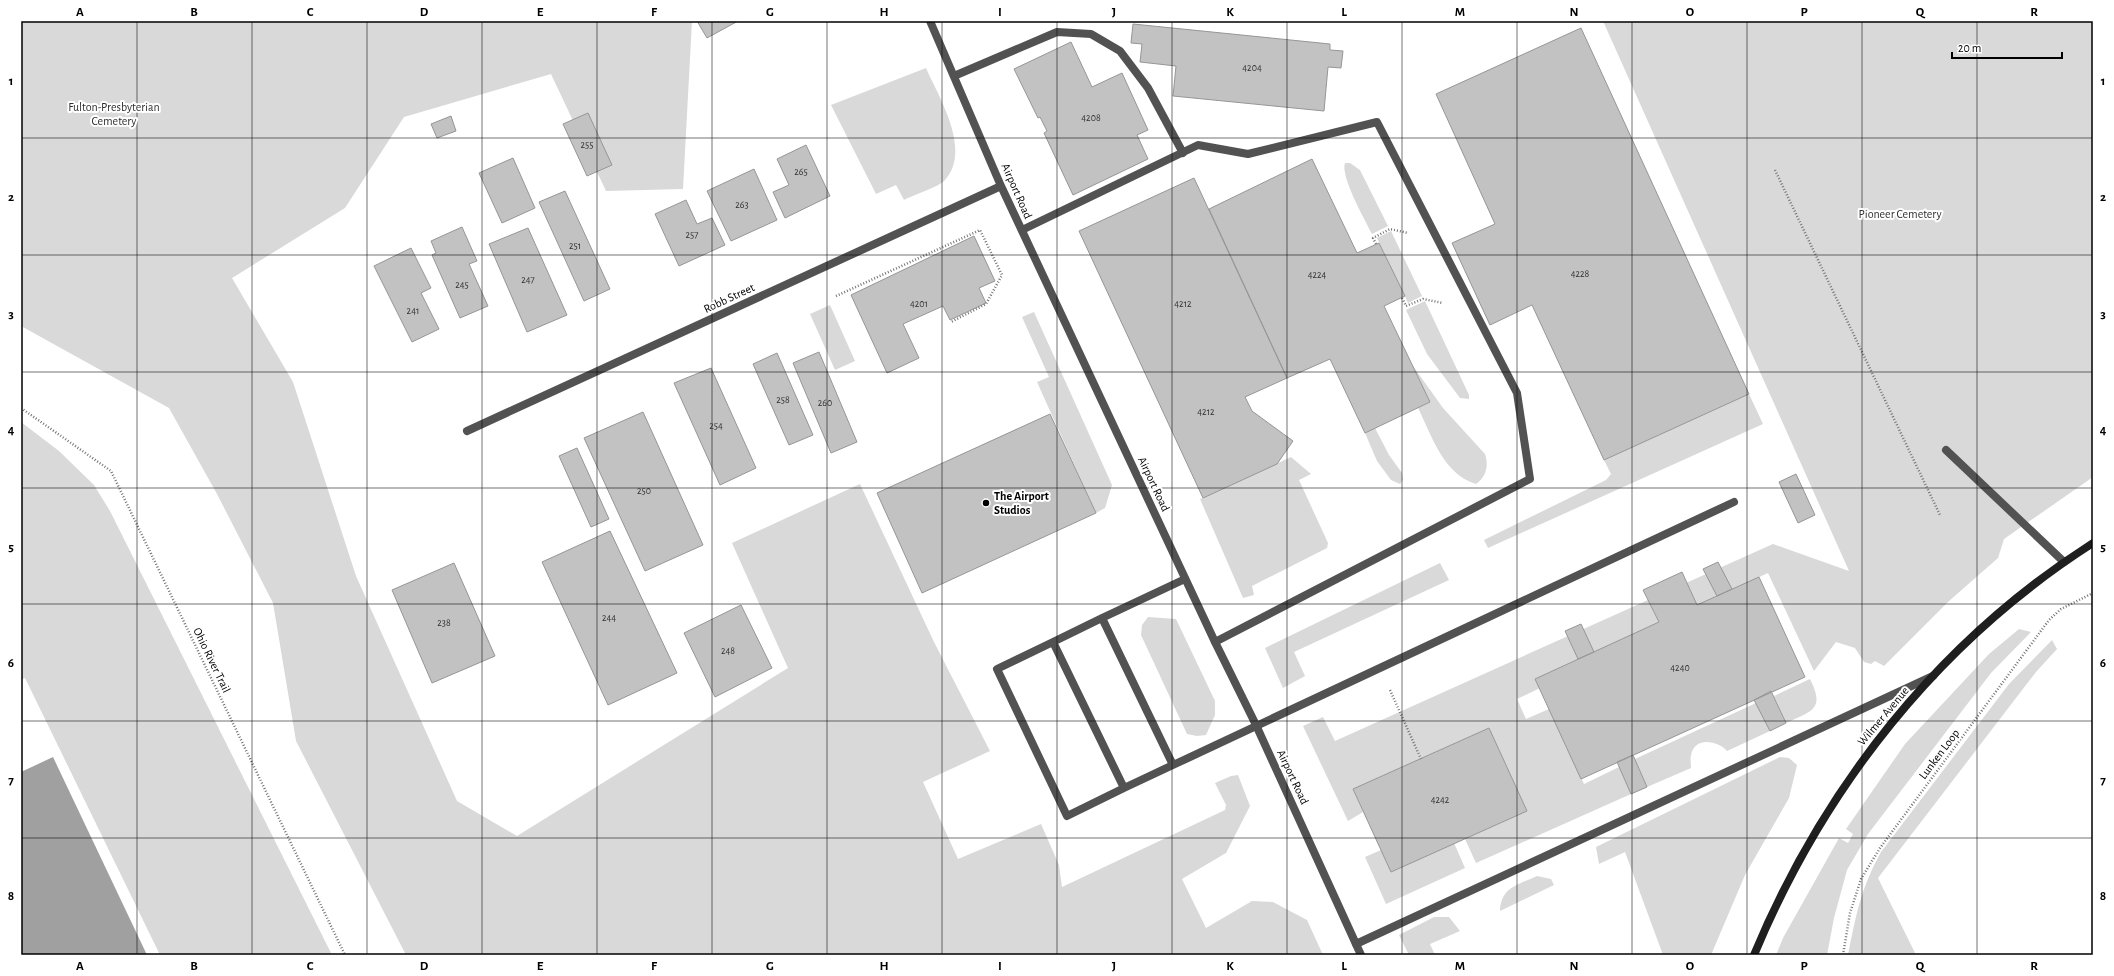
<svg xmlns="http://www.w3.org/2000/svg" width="2114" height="976" font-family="'Alegreya Sans',sans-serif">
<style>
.green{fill:#d9d9d9}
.water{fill:#a0a0a0}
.building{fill:#c2c2c2;stroke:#969696}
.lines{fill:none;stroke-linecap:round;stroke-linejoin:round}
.path{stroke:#747474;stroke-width:2.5;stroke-dasharray:1 2;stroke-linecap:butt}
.lane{stroke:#525252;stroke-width:8}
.street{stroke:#525252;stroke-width:8}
.secondary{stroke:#1f1f1f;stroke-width:8}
.grid{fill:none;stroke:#000;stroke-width:1;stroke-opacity:0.55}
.poi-dot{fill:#000;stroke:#fff;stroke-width:1.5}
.labels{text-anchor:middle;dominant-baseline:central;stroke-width:4;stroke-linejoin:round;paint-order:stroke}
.number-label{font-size:10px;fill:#303030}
.park-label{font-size:12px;fill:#303030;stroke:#fff}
.street-label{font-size:12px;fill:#000;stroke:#fff}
.poi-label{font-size:12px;font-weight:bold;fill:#000;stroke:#fff;text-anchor:start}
.neatline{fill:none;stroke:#000;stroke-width:1.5}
.grid-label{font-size:13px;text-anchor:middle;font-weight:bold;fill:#000}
</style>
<rect width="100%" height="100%" fill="#fff"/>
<path class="green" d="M21,21H692L683,189L606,191L551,74L404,117L345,208L232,278L293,382L356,576L457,801L517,836L788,668L732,543L860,484L934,642L990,751L923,782L958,859L1041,824L1059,865L1062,887L1225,810L1226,805L1215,783L1231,776L1238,775L1250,806L1226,853L1182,879L1206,928L1252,901L1273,902L1307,920L1323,955H406L296,741L273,603L217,494L169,408L21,326Z
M1603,21H2093V477L2004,539L1998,558L1949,601L1884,666L1875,661L1871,664L1864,662L1855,648L1836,642L1814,671L1768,573L1697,605L1686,583L1773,544L1849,571Z
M926,68C939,98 972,149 945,180C939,187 913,195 904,200L896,185L876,194L831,105Z
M1345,163H1350L1360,170L1388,226L1372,234C1365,220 1340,176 1345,163Z
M1391,231L1422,296L1408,303L1377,238Z
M1425,301L1469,395V399L1460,398L1427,354L1406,310Z
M830,305L855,361L835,370L810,314Z
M1034,312L1112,485L1105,508L1096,513L1037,382L1049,377L1022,317Z
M1413,366L1443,408L1485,454C1489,466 1486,477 1476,484C1443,474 1432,436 1418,408L1430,402Z
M1749,394L1763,424L1488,548L1484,540L1606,480L1611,474L1604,460Z
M21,422L59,451L94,485L110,511L332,955H160L25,678L21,680Z
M1375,428L1389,455L1402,473L1403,480L1400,484L1391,480L1377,461L1365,433Z
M1291,457L1311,474L1299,480L1328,543L1327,548L1252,586L1254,595L1243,598L1200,499Z
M1440,563L1449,580L1294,652L1305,676L1283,688L1265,648Z
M1648,600L1659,622L1535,679L1540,688L1517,699L1526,719L1549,709L1584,784L1619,767L1631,794L1476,863L1465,839L1527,811L1489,728L1353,789L1363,812L1348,821L1303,726L1323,717L1335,741Z
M1148,617L1176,619L1215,701V715L1206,735L1197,736L1187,734L1141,635L1142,625Z
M2019,629L2031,632L1991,673L1868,834L1847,870L1834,918L1827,955H1776L1783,938L1839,838L1848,843L1853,834L1846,829L1905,744L1989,654Z
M2052,640L2057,649L2036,672L1878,878L1916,955H1848C1856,915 1861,888 1881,852L2009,684Z
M1810,679C1825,709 1813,711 1786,723L1774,696Z
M1756,703L1770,731L1727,751C1718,741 1695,736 1691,755C1690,759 1691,764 1691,768L1647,787L1635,759Z
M1780,757L1789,758L1797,765L1789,798L1745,875L1711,955H1663L1625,852L1599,864L1596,847Z
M1454,843L1465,868L1386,904L1365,857L1381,850L1391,872Z
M1537,876L1551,879L1554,885L1500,911C1501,887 1518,885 1537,876Z
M1434,917H1449L1460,931L1430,944L1435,955H1409L1399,935Z"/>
<path class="water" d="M53,757L147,955H21V772Z"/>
<path class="building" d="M697,21H738L707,38Z
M1133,24L1330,44V50L1343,51L1341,68L1328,67L1324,111L1173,96L1176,66L1140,62L1142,44L1131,43Z
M1581,28L1749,394L1604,460L1532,305L1490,325L1452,243L1495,224L1436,94Z
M1071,42L1092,87L1122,73L1148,130L1137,135L1148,159L1073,195L1044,133L1047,131L1040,117L1038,118L1014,69Z
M588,113L612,165L587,176L563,124Z
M451,116L456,131L437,138L431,124Z
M806,145L830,196L785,218L773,192L789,185L777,159Z
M513,158L535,208L502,223L479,173Z
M1312,159L1357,253L1379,243L1405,296L1384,306L1430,402L1365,433L1330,359L1287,378L1209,209Z
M754,169L777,220L731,241L707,191Z
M1194,178L1287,378L1245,397L1252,411L1293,441L1277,464L1203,498L1079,231Z
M565,191L610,289L584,301L539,202Z
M686,200L697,224L712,218L725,245L679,266L655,214Z
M462,227L477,261L469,264L488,306L460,318L432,255L436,253L431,241Z
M528,228L567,315L527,332L489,244Z
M974,236L995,281L979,288L986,303L950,320L943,306L903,324L919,358L887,373L851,295Z
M411,248L431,288L421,293L439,329L412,342L374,266Z
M819,352L857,442L831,453L793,363Z
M777,353L813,435L789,445L753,364Z
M711,368L756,468L720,485L674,383Z
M643,412L703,545L645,571L584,438Z
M1050,414L1096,513L922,593L877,493Z
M577,448L609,519L591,527L559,456Z
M1796,474L1815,515L1798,523L1779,482Z
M610,531L677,673L608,705L542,562Z
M1718,562L1732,589L1717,596L1703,569Z
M454,563L495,656L432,683L392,590Z
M1682,572L1697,605L1759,577L1805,677L1581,779L1535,679L1659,622L1643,590Z
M741,605L772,668L715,697L684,633Z
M1581,624L1594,652L1578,659L1565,631Z
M1771,691L1786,723L1770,731L1754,700Z
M1489,728L1527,811L1391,872L1353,789Z
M1633,755L1647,787L1631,794L1617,762Z"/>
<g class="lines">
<path class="path" d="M1775,170L1940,515
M1376,244L1373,238L1390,229L1408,233
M836,296L980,230L1002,275L986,304L951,322
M1402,298L1406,306L1423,299L1443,303
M21,408L111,471L345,955
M1390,690L1421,759
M1843,955L1850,913L1861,879L1880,848L2049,620L2061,609L2093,593"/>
<path class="lane" d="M954,76L1057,32L1091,34L1120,51L1148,88L1183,153
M1022,230L1198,145L1248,154L1377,122L1517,393L1530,479L1215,642
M1946,450L2064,562
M1185,579L1102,618L1173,765L1734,502
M1102,618L1053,642L1124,788L1173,765
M1053,642L997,669L1067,816L1124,788
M1356,944L1933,676"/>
<path class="street" d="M930,21L1001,186L1215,642L1256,725L1361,955
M467,431L1001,186"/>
<path class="secondary" d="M1754,955C1824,787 1938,642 2093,543"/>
</g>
<path class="grid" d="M137,21V955M252,21V955M367,21V955M482,21V955M597,21V955M712,21V955M827,21V955M942,21V955M1057,21V955M1172,21V955M1287,21V955M1402,21V955M1517,21V955M1632,21V955M1747,21V955M1862,21V955M1977,21V955M21,138H2093M21,255H2093M21,372H2093M21,488H2093M21,604H2093M21,721H2093M21,838H2093"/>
<circle class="poi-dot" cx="986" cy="503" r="4"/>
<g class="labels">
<g class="number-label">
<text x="1252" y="68">4204</text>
<text x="1091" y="118">4208</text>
<text x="587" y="145">255</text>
<text x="801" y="172">265</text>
<text x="742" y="205">263</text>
<text x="692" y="235">257</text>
<text x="575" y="246">251</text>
<text x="1580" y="274">4228</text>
<text x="1317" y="275">4224</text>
<text x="528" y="280">247</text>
<text x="462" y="285">245</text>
<text x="919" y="304">4201</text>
<text x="1183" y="304">4212</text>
<text x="413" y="311">241</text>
<text x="783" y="400">258</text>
<text x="825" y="403">260</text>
<text x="1206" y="412">4212</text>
<text x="716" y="426">254</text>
<text x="644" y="491">250</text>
<text x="609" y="618">244</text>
<text x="444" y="623">238</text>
<text x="728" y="651">248</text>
<text x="1680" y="668">4240</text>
<text x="1440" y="800">4242</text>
</g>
<g class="park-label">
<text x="114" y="107">Fulton-Presbyterian<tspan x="114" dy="14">Cemetery</tspan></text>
<text x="1900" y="214">Pioneer Cemetery</text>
</g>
<g class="street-label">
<text transform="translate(1017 191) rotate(66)">Airport Road</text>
<text transform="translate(729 298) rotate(-25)">Robb Street</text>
<text transform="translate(1154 484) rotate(65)">Airport Road</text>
<text transform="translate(212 660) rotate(64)">Ohio River Trail</text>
<text transform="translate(1883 716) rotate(-50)">Wilmer Avenue</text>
<text transform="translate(1939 754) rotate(-53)">Lunken Loop</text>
<text transform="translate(1293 777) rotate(65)">Airport Road</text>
</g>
<g class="poi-label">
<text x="994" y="496">The Airport<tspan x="994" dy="14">Studios</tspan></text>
</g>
</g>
<rect width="2114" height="976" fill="none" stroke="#ffffff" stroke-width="44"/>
<path d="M1952 52v6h110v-6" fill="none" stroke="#000000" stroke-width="2"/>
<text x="1958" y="52" font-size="12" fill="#000000" stroke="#ffffff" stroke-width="3" paint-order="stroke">20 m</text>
<rect x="22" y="22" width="2070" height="932" class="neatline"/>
<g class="grid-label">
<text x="80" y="16">A</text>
<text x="194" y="16">B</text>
<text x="310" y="16">C</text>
<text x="424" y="16">D</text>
<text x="540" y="16">E</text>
<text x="654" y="16">F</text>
<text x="770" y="16">G</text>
<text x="884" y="16">H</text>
<text x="1000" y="16">I</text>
<text x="1114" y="16">J</text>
<text x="1230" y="16">K</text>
<text x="1344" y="16">L</text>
<text x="1460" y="16">M</text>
<text x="1574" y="16">N</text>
<text x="1690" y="16">O</text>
<text x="1804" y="16">P</text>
<text x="1920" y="16">Q</text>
<text x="2034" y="16">R</text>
<text x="11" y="85">1</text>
<text x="2103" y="85">1</text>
<text x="11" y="201">2</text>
<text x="2103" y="201">2</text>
<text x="11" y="318">3</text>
<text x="2103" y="318">3</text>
<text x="11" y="434">4</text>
<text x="2103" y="434">4</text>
<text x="11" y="551">5</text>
<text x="2103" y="551">5</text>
<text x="11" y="667">6</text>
<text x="2103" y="667">6</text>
<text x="11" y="784">7</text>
<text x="2103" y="784">7</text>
<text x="11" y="900">8</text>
<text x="2103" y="900">8</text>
<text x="80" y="970">A</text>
<text x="194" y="970">B</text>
<text x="310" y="970">C</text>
<text x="424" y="970">D</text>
<text x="540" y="970">E</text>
<text x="654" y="970">F</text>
<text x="770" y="970">G</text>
<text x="884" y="970">H</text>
<text x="1000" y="970">I</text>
<text x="1114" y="970">J</text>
<text x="1230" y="970">K</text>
<text x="1344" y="970">L</text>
<text x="1460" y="970">M</text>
<text x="1574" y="970">N</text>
<text x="1690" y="970">O</text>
<text x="1804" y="970">P</text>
<text x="1920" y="970">Q</text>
<text x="2034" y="970">R</text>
</g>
</svg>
